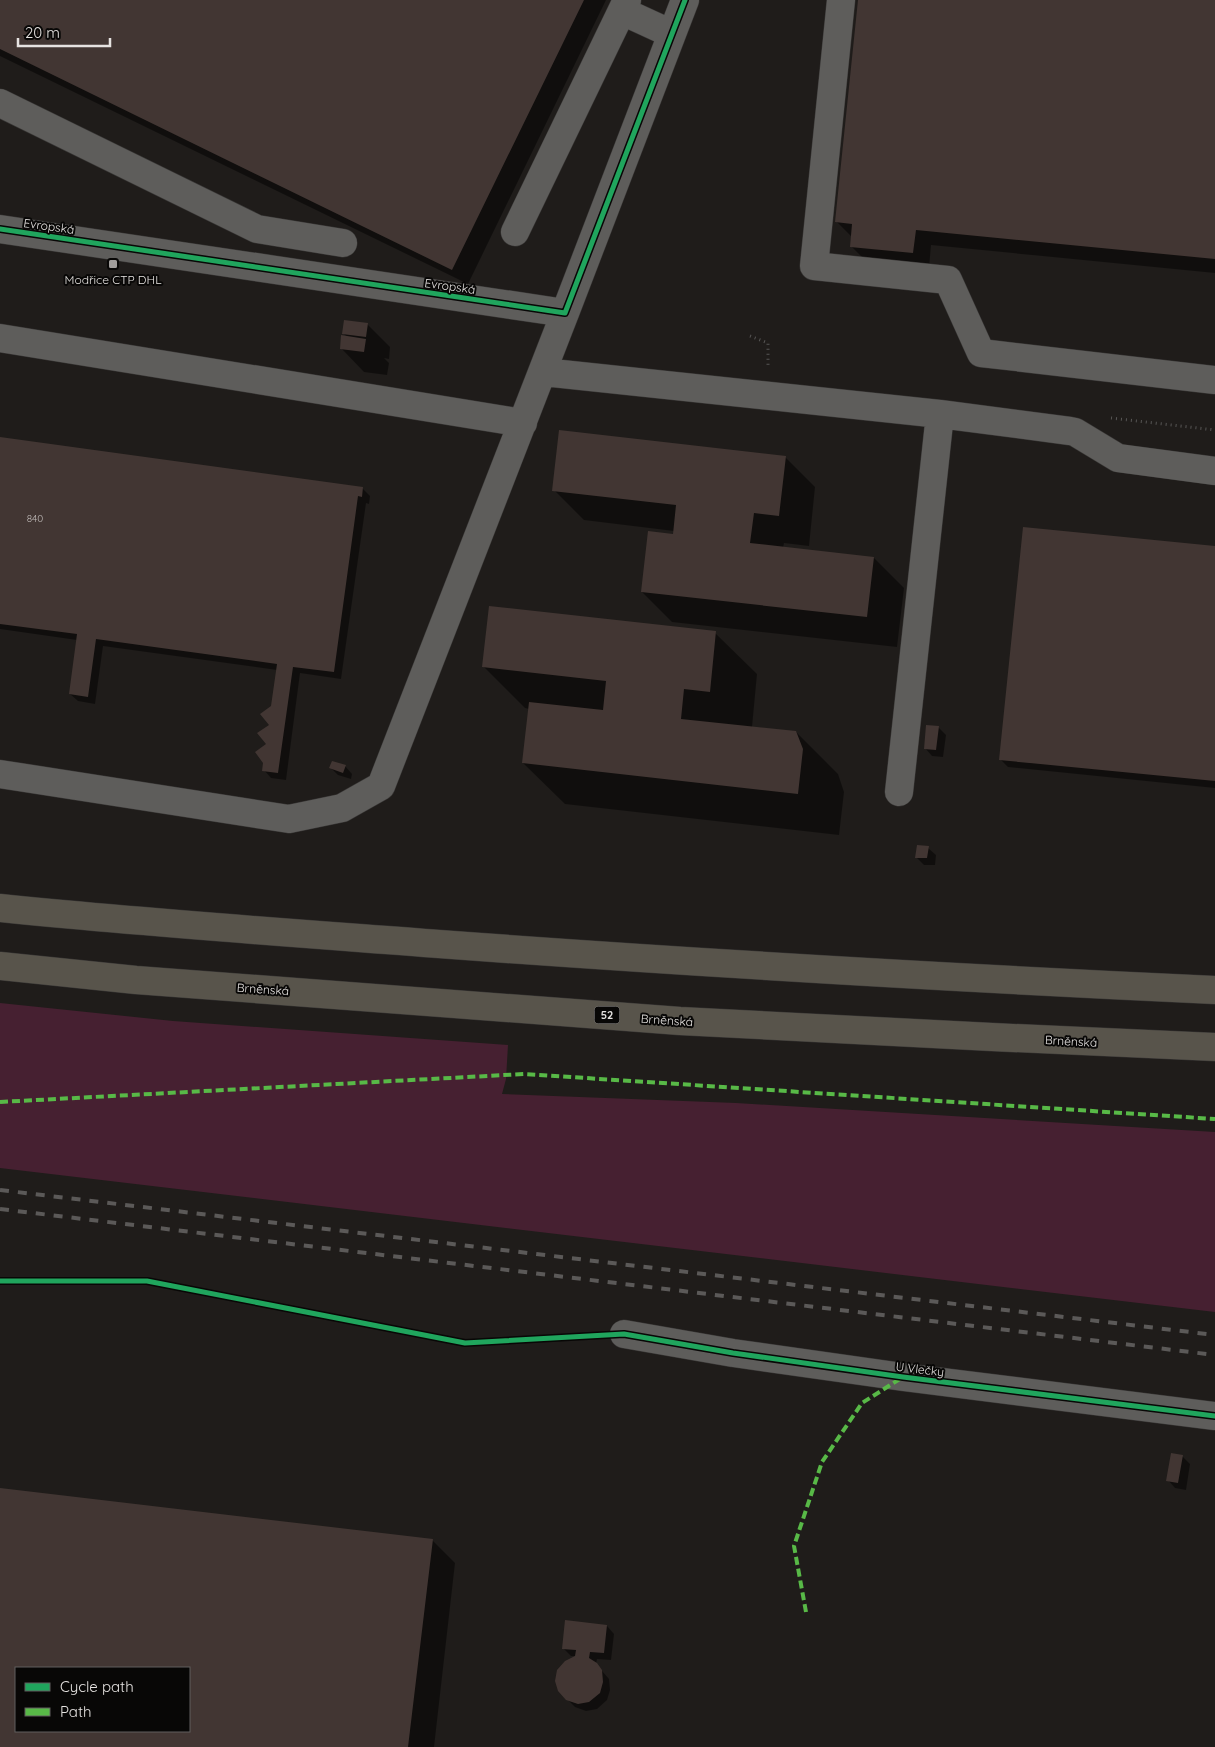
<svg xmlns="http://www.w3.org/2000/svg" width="1215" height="1747" font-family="Quicksand,sans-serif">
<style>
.green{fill:#462031}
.shadow{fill:#0007;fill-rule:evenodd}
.building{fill:#423633;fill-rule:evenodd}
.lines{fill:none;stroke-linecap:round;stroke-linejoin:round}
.minor-casing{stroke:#383635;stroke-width:29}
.highway-casing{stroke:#383635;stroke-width:29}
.path{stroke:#575655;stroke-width:3;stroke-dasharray:1 4;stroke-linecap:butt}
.minor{stroke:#5e5d5b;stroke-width:28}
.highway{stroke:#58544b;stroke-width:28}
.rail{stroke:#5b5958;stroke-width:4;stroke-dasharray:9 9;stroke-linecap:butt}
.quiet{stroke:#58b947;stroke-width:4;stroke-dasharray:8 4;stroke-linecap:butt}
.cycleway-casing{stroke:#080706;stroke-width:8}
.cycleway{stroke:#20a55d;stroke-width:5}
.poi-dot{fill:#a09d9b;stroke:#080706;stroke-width:2}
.labels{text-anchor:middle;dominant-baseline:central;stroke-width:4;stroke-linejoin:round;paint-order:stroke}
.number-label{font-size:10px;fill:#bdb8b6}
.shield{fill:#080706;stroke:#a3a19f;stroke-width:1}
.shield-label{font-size:11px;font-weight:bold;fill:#e6e3e1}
.street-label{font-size:12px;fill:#e6e3e1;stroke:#080706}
.poi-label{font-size:12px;fill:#e6e3e1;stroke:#080706}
</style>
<rect width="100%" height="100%" fill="#1f1c1a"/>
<path class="green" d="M0,1003L173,1021L508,1045L506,1079L502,1094L736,1103L1215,1132V1312L0,1168Z"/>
<path class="shadow" d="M0,0H606L468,284L0,56Z
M859,0H1215V273L931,245L929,268L867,262L851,246L852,237L837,222Z
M367,324L390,347L389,359L384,358L389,363L387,375L364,372L341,348L347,337L343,333Z
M0,438L362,488L370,496L369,504L366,503L341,679L300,673L286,780L271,778L264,770L277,670L103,646L95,704L78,701L70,694L77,640L0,629Z
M785,457L815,487L809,546L784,543L783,548L874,558L904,588L897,647L672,622L642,592L674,536V531L584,520L554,490Z
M1215,547V788L1008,767L1001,760Z
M715,633L757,674L752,727L796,732L838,774L844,792L839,835L565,804L523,763L529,709L525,708L483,666Z
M938,727L946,735L943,757L932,756L925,748Z
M345,766L352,774L351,779L338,775L331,768Z
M928,848L936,855L935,865H924L916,857Z
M1172,1455L1183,1457L1190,1464L1186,1490L1175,1488L1168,1480Z
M0,1489L432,1540L455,1563L434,1747H0ZM16,1668H189V1731H16Z
M607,1626L614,1634L611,1660L597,1659L596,1664L609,1679L610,1690L607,1700L597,1709L586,1711L575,1707L567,1699L578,1656H571L563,1648Z"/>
<path class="building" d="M0,0H584L452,270L0,49Z
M858,0H1215V259L916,230L913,253L850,247L852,224L835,222Z
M344,320L368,323L366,337L342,334Z
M341,335L366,339L364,352L340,349Z
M559,430L786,456L779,516L754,513L750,543L874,557L867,617L641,592L648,531L673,534L676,505L552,491Z
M0,437L363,487L362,497L358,496L334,672L293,667L278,773L262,771L263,763L255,752L266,744L257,733L269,725L260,714L271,706L277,664L96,639L88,697L69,694L77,634L0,624Z
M1023,527L1215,546V781L999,760Z
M489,606L716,631L710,692L684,689L681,719L796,731L803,749L798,794L522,763L529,702L603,710L606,681L482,667Z
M926,725L939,726L936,750L924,749Z
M332,761L346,765L343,773L329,768Z
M917,845L929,846L927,858H915Z
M1171,1453L1183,1455L1178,1483L1166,1481Z
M0,1488L433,1539L408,1747H0ZM16,1668H189V1731H16Z
M565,1620L607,1625L604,1653L590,1652L589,1658L597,1663L602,1670L603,1682L600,1693L589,1702L578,1704L566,1700L558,1691L555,1681L557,1670L565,1661L575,1656L576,1650L562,1649Z"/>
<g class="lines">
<g class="minor-casing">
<path id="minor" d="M841,0L814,266L948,280L981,353L1215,380
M622,11L672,34
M0,103L257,229L343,243
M0,229L565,313L685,0
M515,232L627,0
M0,338L523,423
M543,372L940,414L1070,431L1075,432L1118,458L1215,471
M0,774L289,819L342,808L381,786L565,313
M899,792L940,414
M624,1334L733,1353L903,1377L1215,1416"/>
</g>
<g class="highway-casing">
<path id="highway" d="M0,908C146,923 293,933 439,944C698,963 956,978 1215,990
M0,966L136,980L680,1021L992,1037L1215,1047"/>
</g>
<path class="path" d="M750,336L768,343V366
M1111,418L1215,430"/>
<use href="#minor" class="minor"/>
<use href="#highway" class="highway"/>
<path class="rail" d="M0,1190L1215,1335
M0,1209L1215,1355"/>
<path class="quiet" d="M0,1102L524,1074L1215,1119
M806,1612L794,1546L822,1462L862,1403L903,1377"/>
<g class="cycleway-casing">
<path id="cycleway" d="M0,229L565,313L685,0
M0,1281H147L465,1343L624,1334L733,1353L903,1377L1215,1416"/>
</g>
<use href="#cycleway" class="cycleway"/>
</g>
<rect class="poi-dot" x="108" y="259" width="10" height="10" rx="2.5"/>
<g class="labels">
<g class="number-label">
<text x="35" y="518">840</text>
</g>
<rect class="shield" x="594.5" y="1006.5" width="25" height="17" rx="4"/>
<g class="shield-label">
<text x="607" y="1015">52</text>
</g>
<g class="street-label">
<text transform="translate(49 226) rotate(8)">Evropská</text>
<text transform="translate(450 286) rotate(8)">Evropská</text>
<text transform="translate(263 989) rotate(4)">Brněnská</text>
<text transform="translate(667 1020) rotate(4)">Brněnská</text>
<text transform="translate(1071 1041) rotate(3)">Brněnská</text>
<text transform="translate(920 1369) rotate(7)">U Vlečky</text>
</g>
<g class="poi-label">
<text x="113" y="279">Modřice CTP DHL</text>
</g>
</g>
<rect x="15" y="1667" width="175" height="65" fill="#080706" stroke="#615f5e"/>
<rect x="25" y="1683" width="25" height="8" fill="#20a55d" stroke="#615f5e"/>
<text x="60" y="1692" font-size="15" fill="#e6e3e1">Cycle path</text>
<rect x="25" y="1708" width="25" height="8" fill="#58b947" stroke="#615f5e"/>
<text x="60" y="1717" font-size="15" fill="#e6e3e1">Path</text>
<path d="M18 38v8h92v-8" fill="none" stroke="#e6e3e1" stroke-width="2.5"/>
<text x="25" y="38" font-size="15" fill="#e6e3e1" stroke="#080706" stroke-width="4" paint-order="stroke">20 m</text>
</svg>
